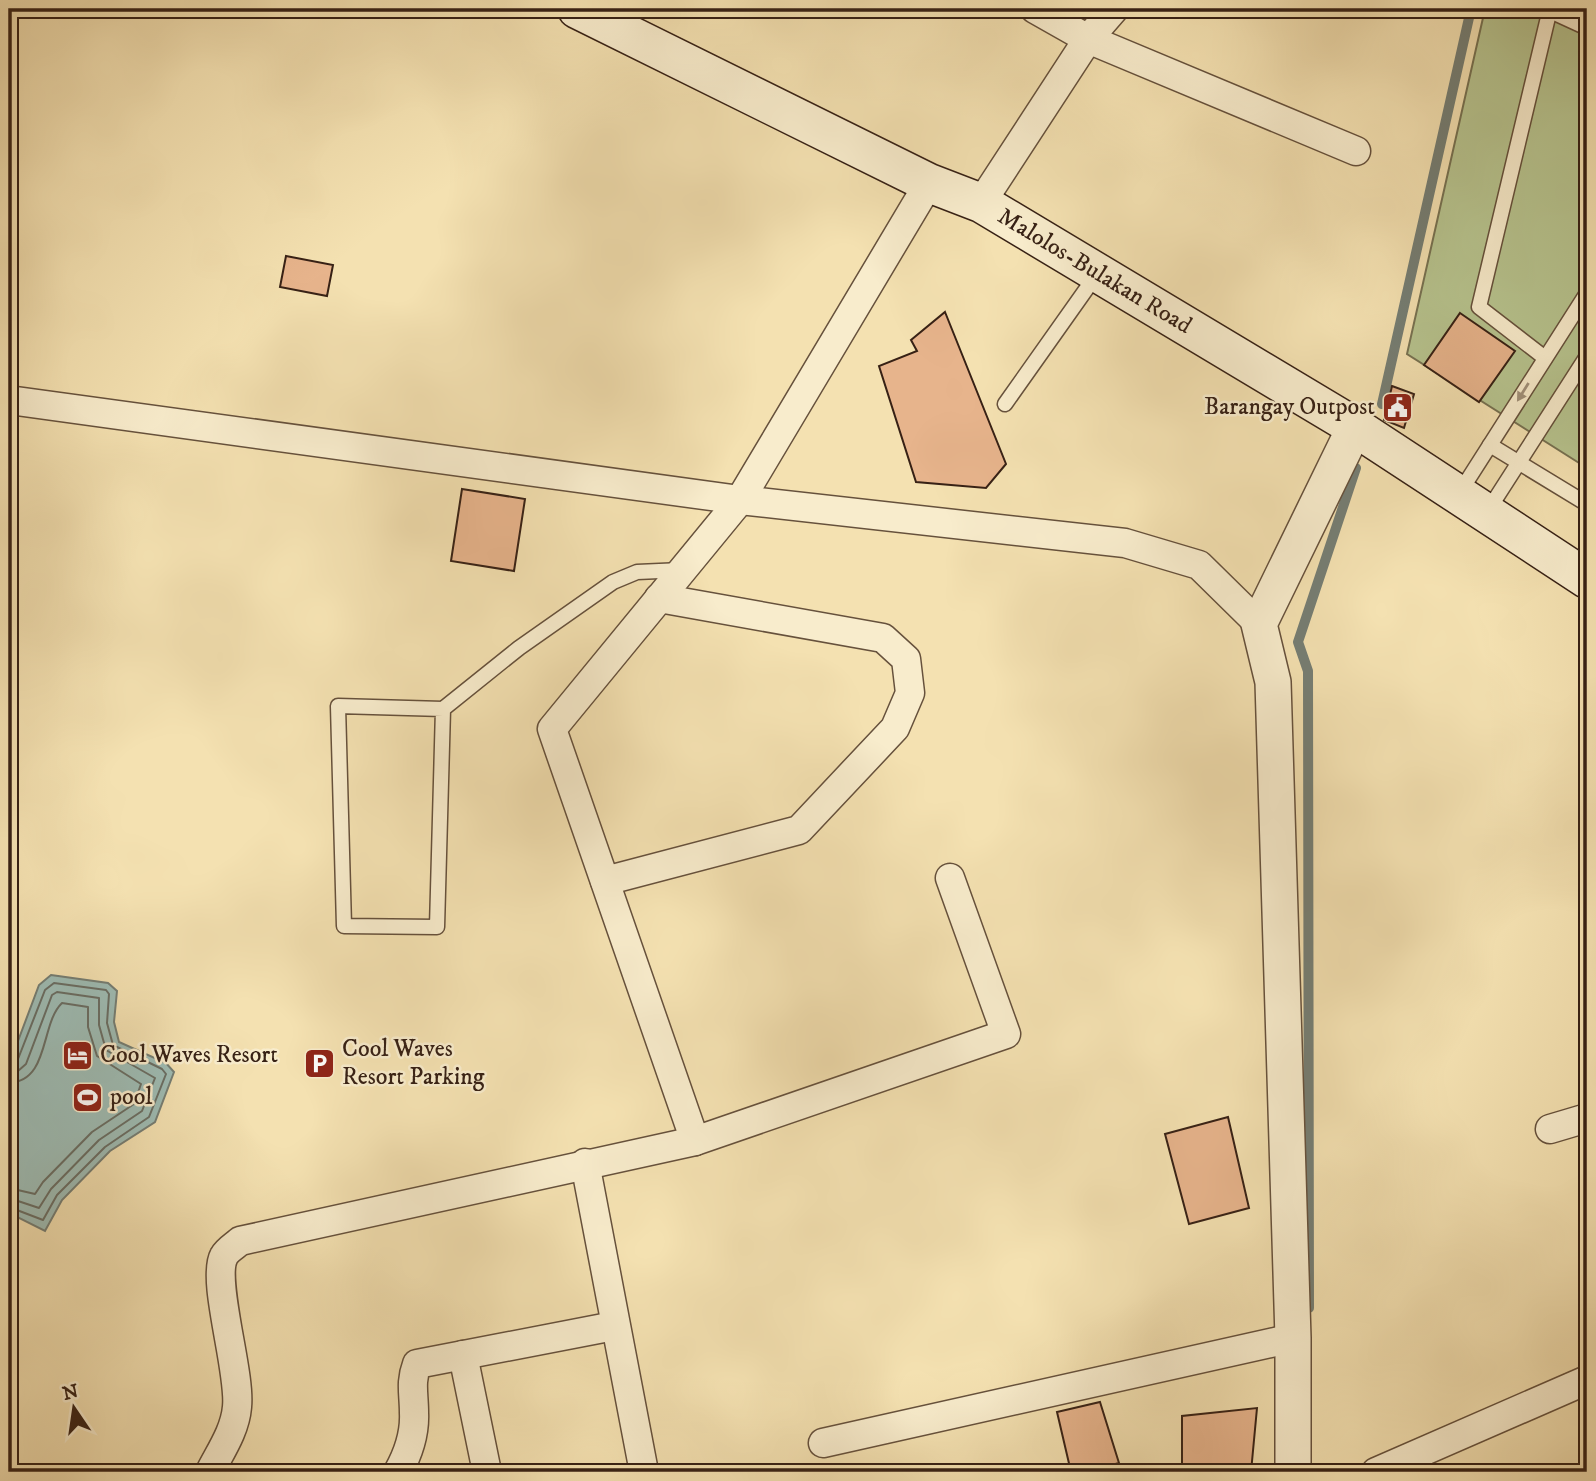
<svg xmlns="http://www.w3.org/2000/svg" width="1596" height="1481" font-family="'IM FELL DW Pica',serif">
	<rect width="100%" height="100%" fill="#f4e1b1"/>
	<filter id="stains"><feTurbulence type="fractalNoise" baseFrequency=".00286" numOctaves="4"/><feColorMatrix values="0 0 0 0 .2 0 0 0 0 .09 0 0 0 0 .02 0 0 0 .5 -.17"/></filter>
	<radialGradient id="worn" r=".72"><stop offset=".6" stop-color="#630" stop-opacity="0"/><stop offset="1" stop-color="#630" stop-opacity=".3"/></radialGradient>
	<polygon fill="#b7c48f" stroke="#777252" stroke-width="2" points="1485,9 1587,9 1587,468 1407,354"/>
	<polygon fill="#9ebcb4" stroke="#757e74" stroke-width="2" points="51,975 108,983 117,991 114,1022 119,1042 166,1063 174,1072 155,1122 110,1151 62,1200 45,1231 9,1213 9,1065 39,985"/>
	<g fill="none" stroke-linecap="round" stroke-linejoin="round">
		<g stroke="#6a6e64" stroke-width="2">
			<polyline points="9,1064 18,1059 45,990 54,983 106,990 109,994 107,1023 113,1045 162,1069 166,1074 149,1117 105,1147 57,1195 43,1220 9,1207"/>
			<polyline points="9,1073 18,1071 26,1064 52,995 57,992 99,998 99,1025 106,1050 155,1078 142,1111 99,1140 51,1189 39,1208 9,1198"/>
			<path d="M9 1083C50 1081 40 1024 62 1003L88 1007V1027L97 1056 141 1084 134 1104 92 1132 43 1182 35 1194 9 1188"/>
		</g>
		<g stroke="#757e74" stroke-width="10">
			<polyline points="1382,404 1471,9"/>
			<polyline points="1309,1308 1308,671 1298,642 1356,468"/>
		</g>
	</g>
	<g fill="#e7b48c" stroke="#372115" stroke-width="2">
		<polygon points="286,256 333,265 327,296 280,287"/>
		<polygon points="945,312 1006,464 986,488 916,482 879,366 917,351 911,340"/>
		<polygon points="1460,313 1515,351 1479,402 1424,365"/>
		<polygon points="1392,386 1414,394 1404,428 1384,420"/>
		<polygon points="462,489 525,499 514,571 451,561"/>
		<polygon points="1228,1117 1249,1208 1189,1224 1165,1134"/>
		<polygon points="1100,1402 1119,1463 1086,1472 1071,1472 1057,1412"/>
		<polygon points="1257,1408 1251,1472 1182,1472 1182,1416"/>
	</g>
	<g fill="none" stroke-linecap="round" stroke-linejoin="round">
		<defs>
			<g id="service">
				<polyline points="1550,11 1587,28"/>
				<polyline points="1545,358 1479,307 1550,9"/>
				<polyline points="1005,404 1097,274"/>
				<polyline points="1490,445 1587,504"/>
				<polyline points="1460,492 1587,293"/>
				<polyline points="1487,512 1587,356"/>
				<polyline points="443,709 338,706 344,926 437,927 443,709 519,648 613,582 637,572 682,570"/>
			</g>
			<g id="minor">
				<polyline points="1035,9 1088,39 1356,151"/>
				<polyline points="981,203 1088,39 1114,9"/>
				<polyline points="9,400 740,500 1125,543 1199,565 1259,624"/>
				<polyline points="605,881 799,830 895,728 910,693 906,659 883,638 659,598"/>
				<polyline points="1550,1129 1587,1118"/>
				<polyline points="695,1141 552,729 740,500 929,183"/>
				<polyline points="585,1163 644,1472"/>
				<polyline points="463,1355 487,1472"/>
				<polyline points="823,1443 1293,1338"/>
				<path d="M210 1472C220 1452 235 1431 237 1407 241 1372 211 1280 224 1256 227 1250 236 1245 240 1241L695 1141 1006 1034 950 878"/>
				<path d="M398 1472C408 1454 415 1434 414 1413 414 1393 410 1383 417 1364L614 1326"/>
				<polyline points="1376,1472 1587,1380"/>
			</g>
			<polyline id="tertiary" points="1293,1472 1293,1338 1273,682 1259,624 1355,427"/>
			<g id="secondary">
				<path id="s1" d="M577 9 929 183 981 203 1355 427 1587 579"/>
			</g>
		</defs>
		<use href="#service" stroke="#66513c" stroke-width="17"/>
		<use href="#minor" stroke="#66513c" stroke-width="31"/>
		<use href="#tertiary" stroke="#66513c" stroke-width="38"/>
		<use href="#secondary" stroke="#372115" stroke-width="41"/>
		<use href="#service" stroke="#f8eccc" stroke-width="14"/>
		<use href="#minor" stroke="#f8eccc" stroke-width="28"/>
		<use href="#tertiary" stroke="#f8eccc" stroke-width="35"/>
		<use href="#secondary" stroke="#f8eccc" stroke-width="38"/>
	</g>
	<defs><path id="oneway-solid" d="M-6-.8H1V-3.2L6.5 0L1 3.2V.8H-6Z" transform="scale(1.75)"/></defs>
	<use fill="#a1917a" href="#oneway-solid" transform="translate(1523 392) rotate(122)"/>
	<defs>
		<symbol id="civic-square" viewBox="-11 -11 22 22"><rect x="-9" y="-9" width="18" height="18" rx="4" fill="#8f2418" stroke="#f8eccc"/><path d="M-.6-6.5H3V-4.5H.6V-3L4-1V1h2V6H-6V1h2V-1L-.6-3ZM-1.2 2.5V6h2.4V2.5Z" fill="#fff"/></symbol>
		<symbol id="hotel-square" viewBox="-11 -11 22 22"><rect x="-9" y="-9" width="18" height="18" rx="4" fill="#8f2418" stroke="#f8eccc"/><path d="M-6-4.5h1.5V1H6V5H4.5V3h-9V5H-6ZM-4 0a1.8 1.8 0 1 1 3.6 0ZM.5 0V-2.5h3Q6-2.5 6 0Z" fill="#fff"/></symbol>
		<symbol id="parking-square" viewBox="-11 -11 22 22"><rect x="-9" y="-9" width="18" height="18" rx="4" fill="#8f2418" stroke="#f8eccc"/><path d="M-3.5-5.5H1a3.5 3.5 0 0 1 0 7H-1V5.5H-3.5ZM-1-3.4V-.6H.8a1.4 1.4 0 0 0 0-2.8Z" fill="#fff"/></symbol>
		<symbol id="stadium-square" viewBox="-11 -11 22 22"><rect x="-9" y="-9" width="18" height="18" rx="4" fill="#8f2418" stroke="#f8eccc"/><path d="M0-5a6.5 5 0 1 0 0 10a6.5 5 0 1 0 0-10ZM-3.5-1.8h7v3.6h-7Z" fill="#fff"/></symbol>
	</defs>
	<g fill-rule="evenodd">
		<use href="#civic-square" x="1380" y="390" width="35" height="35"/>
		<use href="#hotel-square" x="60" y="1038" width="35" height="35"/>
		<use href="#parking-square" x="302" y="1046" width="35" height="35"/>
		<use href="#stadium-square" x="70" y="1080" width="35" height="35"/>
	</g>
	<g text-anchor="middle" dominant-baseline="central" stroke-width="5" stroke-linejoin="round" paint-order="stroke">
		<g font-size="24" fill="#372115" stroke="#f8eccc">
			<text stroke="none"><textPath href="#s1" startOffset="581">Malolos-Bulakan Road</textPath></text>
		</g>
		<g font-size="24" fill="#372115" stroke="#f8eccc" text-anchor="start">
			<text x="1375" y="407" text-anchor="end">Barangay Outpost</text>
			<text x="342" y="1049">Cool Waves<tspan x="342" dy="28">Resort Parking</tspan></text>
			<text x="100" y="1055">Cool Waves Resort</text>
			<text x="110" y="1097">pool</text>
		</g>
	</g>
	<rect width="1596" height="1481" fill="none" stroke="#f4e1b1" stroke-width="35"/>
	<rect x="10" y="10" width="1575" height="1460" fill="none" stroke="#372115" stroke-width="3.5"/>
	<rect x="18" y="18" width="1561" height="1446" fill="none" stroke="#372115" stroke-width="2"/>
	<g transform="translate(74 1408) rotate(347)" stroke="#f8eccc" stroke-width="5" paint-order="stroke">
	<path d="M0-5L12 26L0 18L-12 26Z" fill="#372115"/>
	<text y="-10" font-size="19" font-weight="bold" text-anchor="middle" fill="#372115">N</text>
	</g>
	<rect width="100%" height="100%" filter="url(#stains)"/>
	<rect width="100%" height="100%" fill="url(#worn)"/>
</svg>
